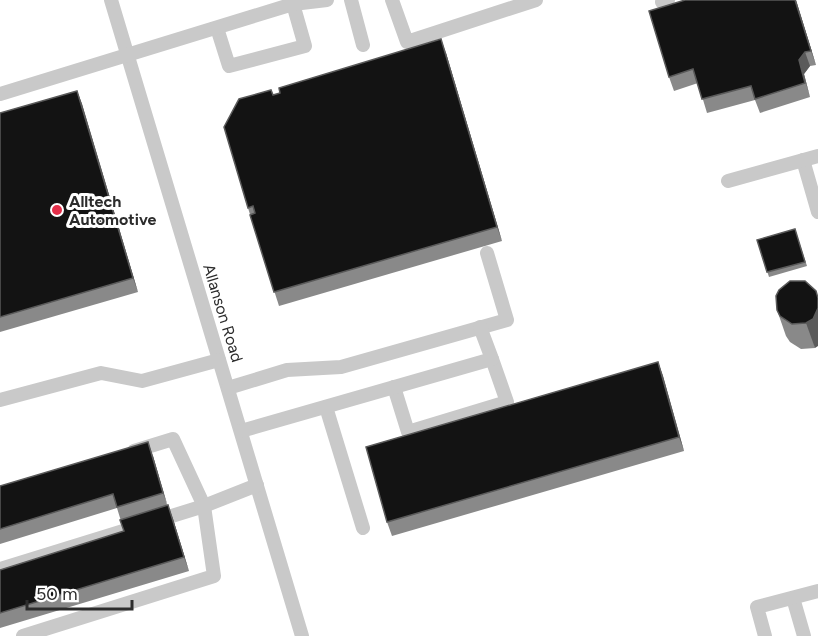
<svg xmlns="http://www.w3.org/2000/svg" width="818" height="636" font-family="Figtree,sans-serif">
	<rect width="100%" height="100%" fill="#fff"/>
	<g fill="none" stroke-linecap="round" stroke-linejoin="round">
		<g stroke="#c9c9c9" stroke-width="14">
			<polyline points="111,0 302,636"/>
			<polyline points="351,0 363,45"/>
			<polyline points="392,0 407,42 536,0"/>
			<polyline points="662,2 668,0"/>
			<polyline points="217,28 229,66 305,46 293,4"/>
			<polyline points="0,94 293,4 327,0"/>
			<polyline points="803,160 818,212"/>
			<polyline points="728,181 818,156"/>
			<polyline points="394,387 408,432 507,402 492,359"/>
			<polyline points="228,388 287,370 341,367 507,320 487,253"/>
			<polyline points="0,400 101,373 142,381 219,360"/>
			<polyline points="326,407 363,528"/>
			<polyline points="241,431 492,359 480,327"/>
			<polyline points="0,569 204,506 173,439 134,451"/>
			<polyline points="793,598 804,636"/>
			<polyline points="23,636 214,576 204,506 257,485"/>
			<polyline points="765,636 757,607 818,591"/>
		</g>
	</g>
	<g fill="#898989">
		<polygon points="796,0 816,65 810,66 804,74 810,97 760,113 755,100 707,113 698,83 674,91 669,77"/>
		<polygon points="446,53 502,241 279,306 248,208 273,95"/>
		<polygon points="77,91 82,104 138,292 0,332 0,113"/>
		<polygon points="795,229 807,266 769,277 757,240"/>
		<polygon points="805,281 815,348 801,349 790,342 786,336 777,310"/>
		<polygon points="658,362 663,376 684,451 392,536 387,522"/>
		<polygon points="153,456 167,505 168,505 173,519 189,571 0,628 0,570 124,531 117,508 0,544 0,486"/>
	</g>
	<g fill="#5a5a5a">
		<polygon points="795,0 796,0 816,65 811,51"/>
		<polygon points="441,39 446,53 502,241 497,227"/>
		<polygon points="805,52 810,66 804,74 810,97 799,60"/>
		<polygon points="77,91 82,104 138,292 133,278"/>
		<polygon points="818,308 818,346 815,348 806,323"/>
		<polygon points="658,362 663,376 684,451 679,437"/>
		<polygon points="148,442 153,456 168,507 163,493"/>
		<polygon points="168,505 173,519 189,571 184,557"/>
	</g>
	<g fill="#131313" stroke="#5a5a5a" stroke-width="1.5">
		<polygon points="685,0 795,0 811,51 805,52 799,60 805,83 755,99 751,86 702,99 693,69 669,77 649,11"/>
		<polygon points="441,39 497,227 274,292 250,215 255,213 253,206 248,208 224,127 239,99 271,90 273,95 280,93 279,88"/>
		<polygon points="77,91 133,278 0,317 0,113"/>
		<polygon points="795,229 805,262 767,272 757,240"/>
		<polygon points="790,281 805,281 816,291 818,298 818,308 813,319 806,323 792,324 780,316 777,310 776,296 779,290"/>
		<polygon points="658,362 679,437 387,522 366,447"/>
		<polygon points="148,442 163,493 117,507 113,494 0,529 0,486"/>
		<polygon points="168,505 184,557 0,613 0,570 124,531 120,520"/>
	</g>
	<circle fill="#e32e49" stroke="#fff" stroke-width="2" cx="57" cy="210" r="6"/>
	<g text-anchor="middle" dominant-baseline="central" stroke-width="6" stroke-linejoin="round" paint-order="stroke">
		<g font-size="16" font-weight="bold" fill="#2c2c2c" stroke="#fff" text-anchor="start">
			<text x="69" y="201">Alltech<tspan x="69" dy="18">Automotive</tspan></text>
		</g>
		<g font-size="16" fill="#2c2c2c" stroke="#fff">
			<text transform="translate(223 313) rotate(73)">Allanson Road</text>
		</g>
	</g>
	<path d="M27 600v9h105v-9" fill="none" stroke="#2c2c2c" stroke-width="3"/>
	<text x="36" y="600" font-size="18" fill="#2c2c2c" stroke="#ffffff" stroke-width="4.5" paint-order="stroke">50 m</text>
</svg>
